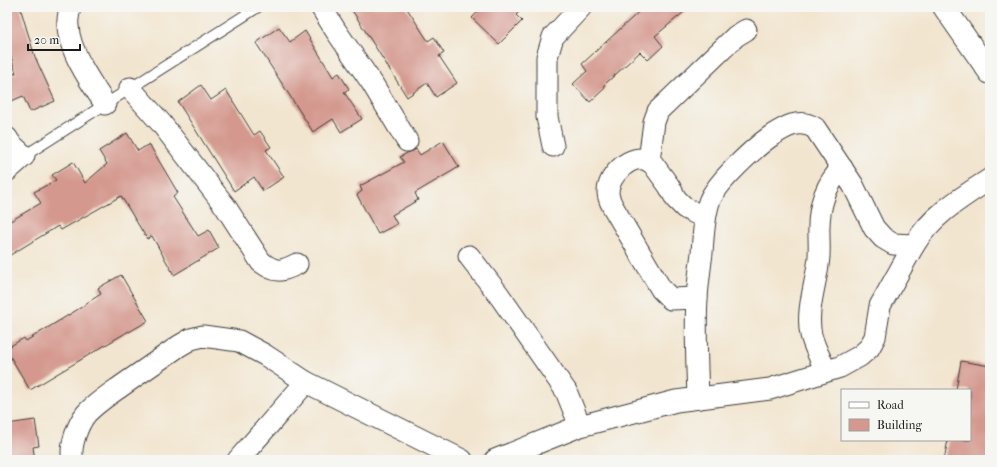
<svg xmlns="http://www.w3.org/2000/svg" width="997" height="467" font-family="'IM FELL French Canon',serif">
	<rect width="100%" height="100%" fill="#f6f6f2"/>
	<filter id="ink" filterUnits="userSpaceOnUse"><feTurbulence type="fractalNoise" baseFrequency=".025" numOctaves="2"/><feDisplacementMap in="SourceGraphic" scale="8" xChannelSelector="R" yChannelSelector="G"/><feConvolveMatrix kernelMatrix="1 2 1 2 8 2 1 2 1" color-interpolation-filters="sRGB"/></filter>
	<filter id="wash" filterUnits="userSpaceOnUse"><feTurbulence type="fractalNoise" baseFrequency=".012" numOctaves="4" result="noise"/><feDisplacementMap in="SourceGraphic" scale="16" xChannelSelector="R" yChannelSelector="G"/><feGaussianBlur stdDeviation="0.9" result="paint"/><feColorMatrix in="noise" values="0 0 0 0 0 0 0 0 0 0 0 0 0 0 0 0 0 1.4 0 .05"/><feComposite in="paint" operator="in"/></filter>
	<g filter="url(#wash)">
		<rect width="100%" height="100%" fill="#f2e5cf"/>
		<g id="blocks">
			<g fill="#d4988e">
				<polygon points="7,7 20,7 35,57 55,101 30,112 23,96 7,103 7,77 16,73 7,44"/>
				<polygon points="350,7 406,7 428,41 434,37 444,53 439,56 457,83 436,97 427,83 407,97"/>
				<polygon points="482,7 524,7 516,15 522,21 499,44 472,18"/>
				<polygon points="644,7 690,7 655,36 663,46 648,60 640,52 604,85 605,88 590,102 573,84 587,71 582,64"/>
				<polygon points="279,27 290,42 305,31 333,77 339,73 349,89 344,92 362,119 341,132 333,119 313,132 256,43"/>
				<polygon points="201,85 211,100 226,90 254,135 260,131 271,147 266,150 284,177 263,191 254,177 234,191 178,102"/>
				<polygon points="127,133 138,151 149,144 178,193 173,197 198,236 209,230 219,248 174,275 152,236 147,239 121,196 61,230 58,226 7,257 7,223 41,203 34,192 56,180 52,175 73,162 85,183 107,164 99,151"/>
				<polygon points="443,141 459,167 415,193 418,200 392,215 397,224 378,234 357,195 362,191 360,186 404,162 400,157 407,153 413,151 416,149 420,155"/>
				<polygon points="121,275 148,321 129,332 129,331 30,390 7,351 7,348 24,338 26,341 85,305 85,304 101,294 98,288"/>
				<polygon points="961,361 990,366 990,460 944,460 948,440 970,440 970,390 956,390"/>
				<polygon points="35,420 39,446 33,447 35,460 7,460 7,424"/>
			</g>
		</g>
	</g>
	<g filter="url(#ink)">
		<use href="#blocks" fill-opacity="0" stroke="#3c3a37" stroke-width="1"/>
		<g fill="none" stroke-linecap="round" stroke-linejoin="round">
			<defs>
				<polyline id="service" points="24,156 258,7"/>
				<g id="minor">
					<path d="M70 7C69 13 67 20 68 26 69 51 91 83 105 104"/>
					<polyline points="321,7 336,31 372,83 407,141"/>
					<path d="M130 88 161 123 225 206 261 262C276 273 281 272 297 264"/>
					<polyline points="7,138 10,143 24,156 7,171"/>
					<polyline points="553,146 547,117 547,57 553,37 581,7"/>
					<path d="M649 161C632 152 608 175 608 192 608 198 611 203 613 207L661 289 671 299 697 298"/>
					<polyline points="705,218 685,208 676,199 669,186 653,164 649,161 654,122 658,111 736,36 746,30"/>
					<polyline points="469,256 499,295 566,391 580,426"/>
					<path d="M826 371C821 360 814 347 811 335 806 312 815 287 818 265 820 255 819 245 819 235 818 211 824 186 842 168"/>
					<path d="M698 398C697 365 695 332 697 298 698 283 700 268 702 253 703 236 704 218 709 202 716 183 754 148 771 136 785 127 799 118 815 128L853 185 874 228 883 238 893 244 914 245C932 215 961 198 990 179"/>
					<path d="M73 460C69 447 78 424 86 414 95 404 110 394 120 387 140 373 160 359 179 346L191 339 203 336 239 341 265 355 306 382 462 460"/>
					<polyline points="238,460 306,382"/>
					<polyline points="495,460 580,426 676,401 770,389 840,367 860,356 869,348 875,337 880,306 914,245"/>
				</g>
				<polyline id="primary" points="944,7 990,73"/>
			</defs>
			<use href="#service" stroke="#3c3a37" stroke-width="12"/>
			<use href="#minor" stroke="#3c3a37" stroke-width="23"/>
			<use href="#primary" stroke="#3c3a37" stroke-width="24"/>
			<use href="#service" stroke="#fff" stroke-width="10"/>
			<use href="#minor" stroke="#fff" stroke-width="21"/>
			<use href="#primary" stroke="#fff" stroke-width="22"/>
		</g>
	</g>
	<rect width="997" height="467" fill="none" stroke="#f6f6f2" stroke-width="24"/>
	<rect x="841" y="389" width="130" height="52" fill="#f6f6f2" stroke="#9f9f9c"/>
	<rect x="849" y="402" width="20" height="6" fill="#ffffff" stroke="#9f9f9c"/>
	<text x="877" y="409" font-size="12" fill="#1c1c1c">Road</text>
	<rect x="849" y="419" width="20" height="12" fill="#d4988e" stroke="#9f9f9c"/>
	<text x="877" y="429" font-size="12" fill="#1c1c1c">Building</text>
	<path d="M28 44v6h52v-6" fill="none" stroke="#1c1c1c" stroke-width="2"/>
	<text x="34" y="44" font-size="12" fill="#1c1c1c" stroke="#f6f6f2" stroke-width="3" paint-order="stroke">20 m</text>
</svg>
